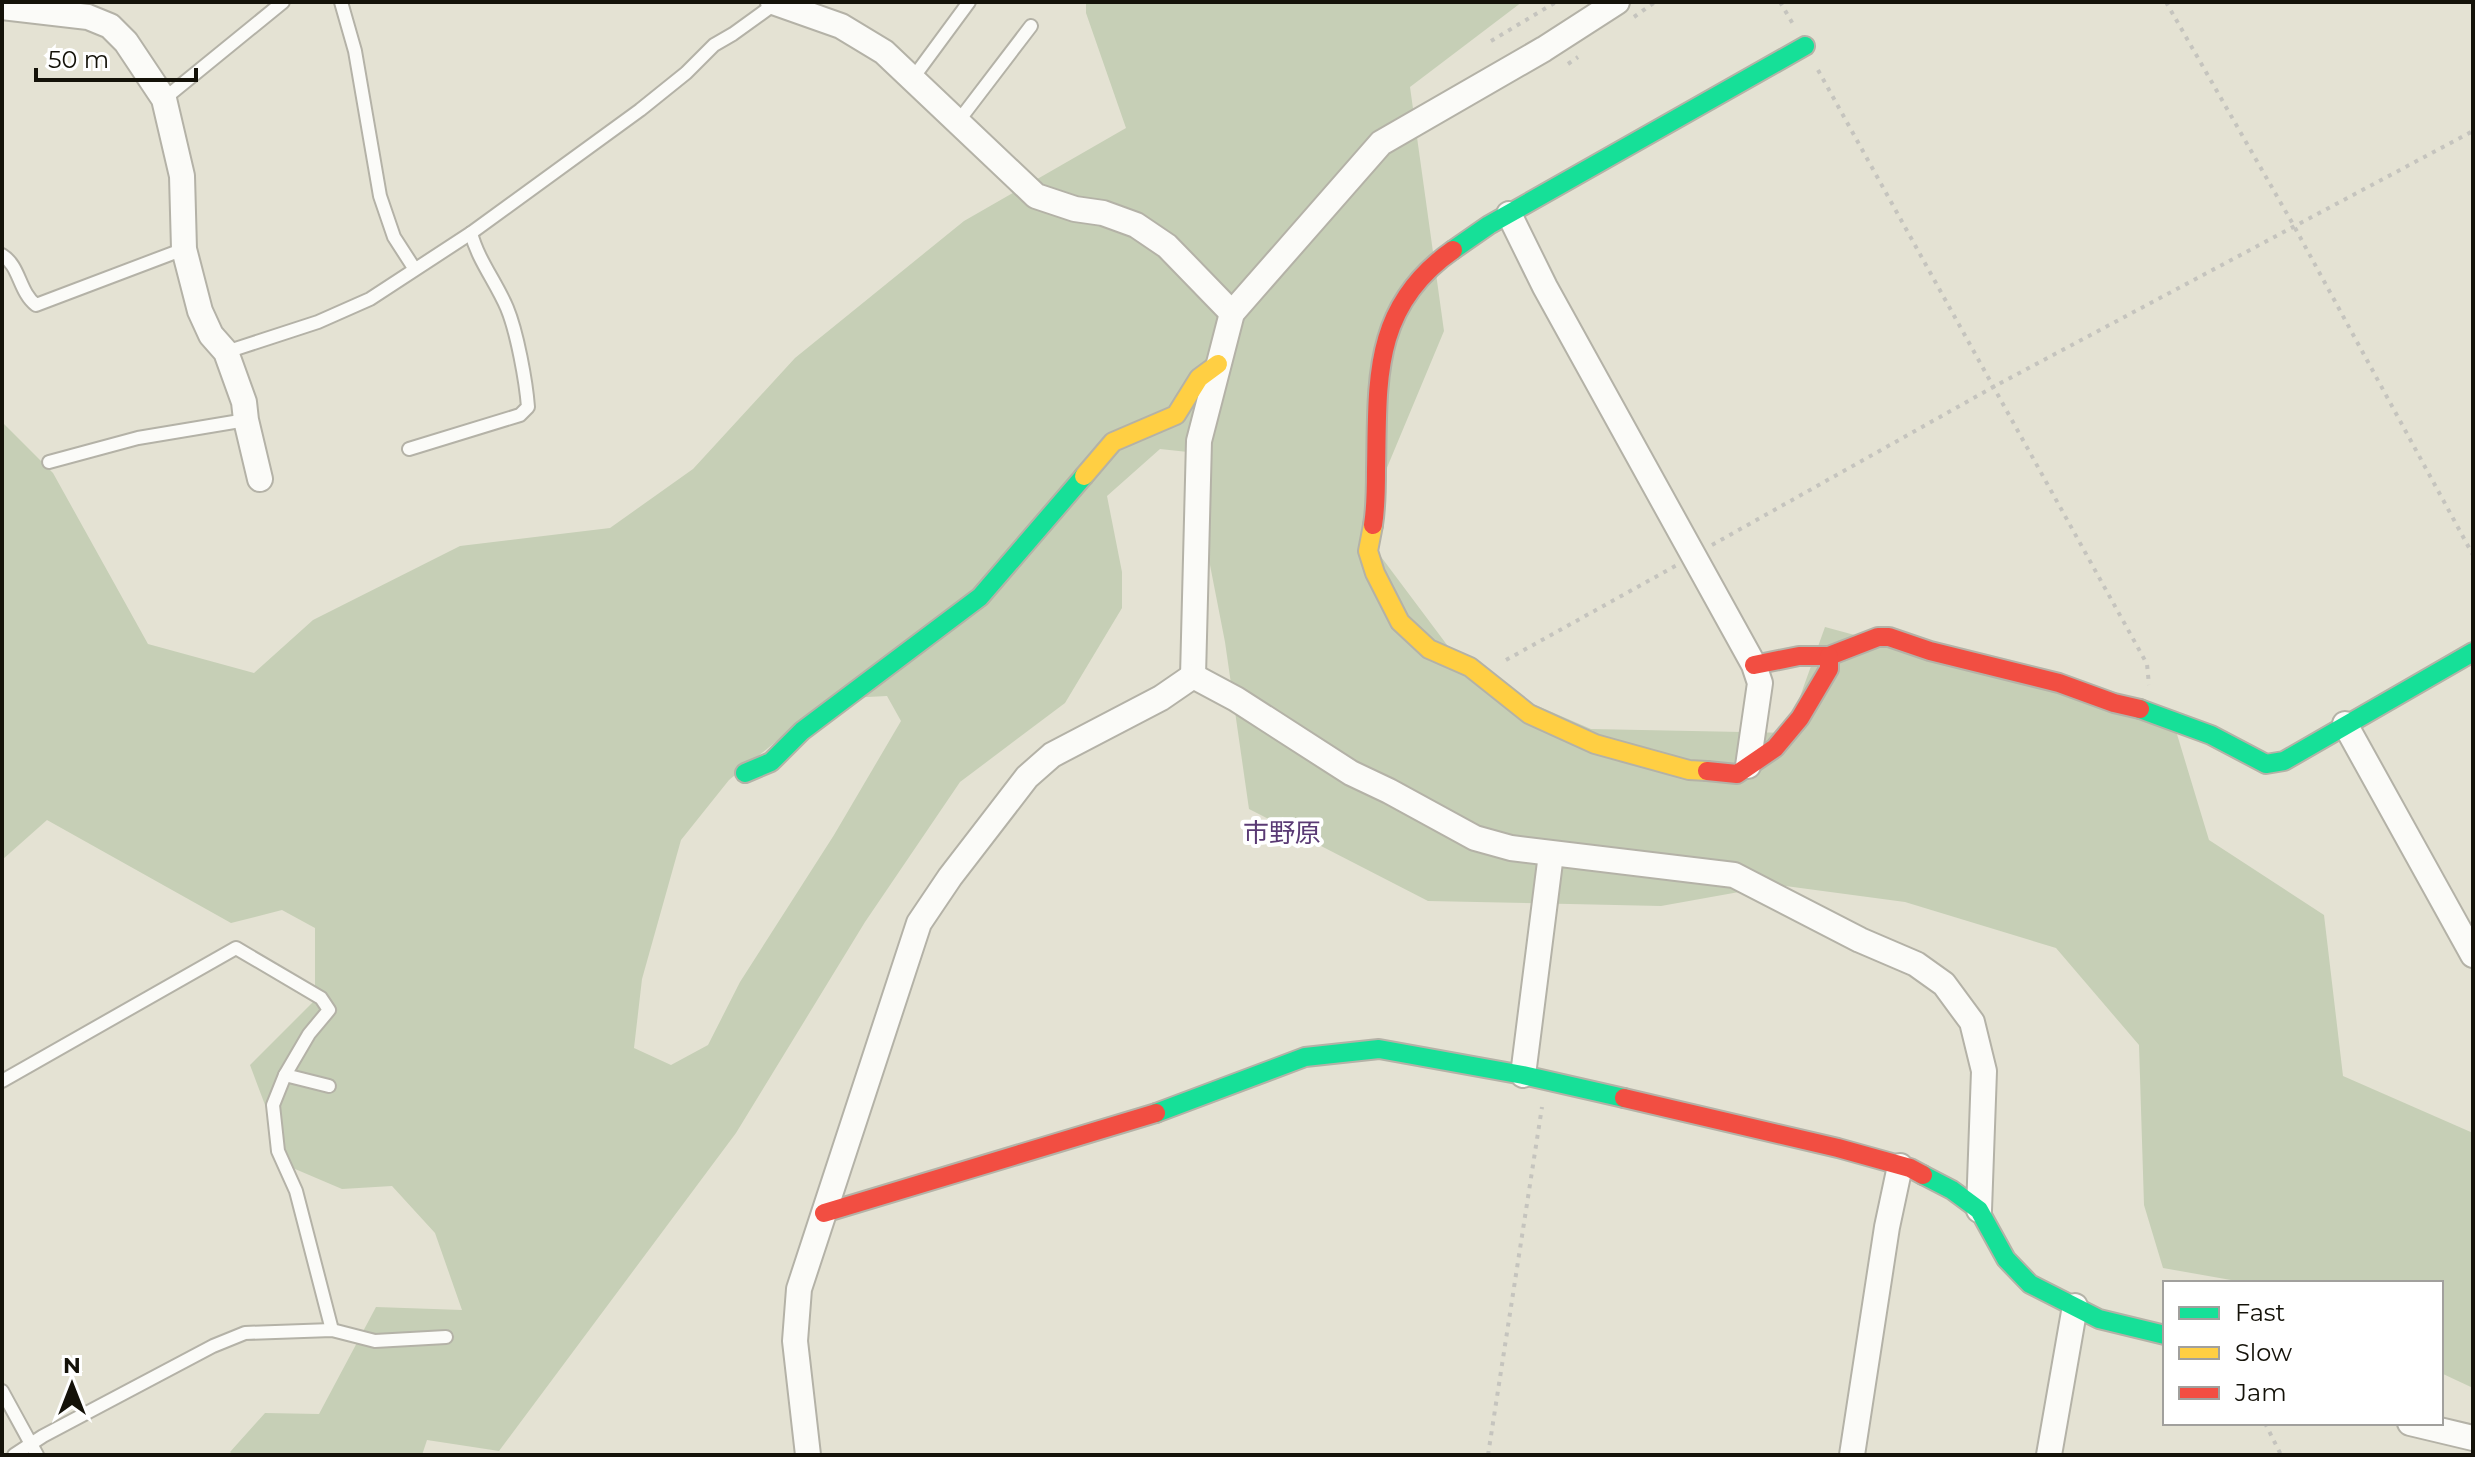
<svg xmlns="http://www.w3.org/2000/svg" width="2475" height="1457" font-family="Montserrat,'Noto Sans JP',sans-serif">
	<rect width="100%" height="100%" fill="#e4e2d3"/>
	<path fill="#c6cfb6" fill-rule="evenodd" d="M1086 2H1522L1410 87 1444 331 1361 530 1471 677 1591 729 1787 733 1825 627 2173 721 2209 840 2324 915 2343 1076 2473 1133V1388L2441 1373V1283H2248L2163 1268 2144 1205 2139 1045 2056 948 1905 902 1778 885 1661 906 1428 901 1249 809 1225 642 1188 452 1160 449 1107 496 1122 572V608L1065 703 960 782 865 922 736 1133 499 1451 427 1440 422 1455H233L230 1452 265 1413 319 1414 376 1307 462 1310 435 1233 392 1186 342 1189 288 1166 250 1065 315 1000V928L282 910 231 923 47 820 2 860V422L53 473 148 644 254 673 313 620 460 546 610 528 693 469 795 358 964 221 1126 128 1086 13ZM887 696 901 721 834 835 740 982 708 1045 671 1065 634 1048 642 979 681 840 729 780 828 699Z"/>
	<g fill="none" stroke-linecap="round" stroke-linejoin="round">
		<defs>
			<g id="lane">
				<polyline points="341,2 355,51 380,196 394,237 414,268"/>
				<polyline points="913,78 969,2"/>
				<polyline points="164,99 283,2"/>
				<polyline points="957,123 1031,26"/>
				<path d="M2 255C20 266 19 292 36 305L184 249"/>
				<polyline points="226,352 318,322 370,299 471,233 640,110 686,73 714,45 733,34 776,3"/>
				<path d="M409 449 520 415 528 407C526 381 517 332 507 308 496 282 478 260 471 233"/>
				<polyline points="49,462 138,438 246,420"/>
				<polyline points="285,1075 329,1086"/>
				<polyline points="2,1081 236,948 321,998 329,1010 309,1034 285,1075 273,1105 278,1151 296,1191 332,1330"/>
				<polyline points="2,1391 37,1455"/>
				<polyline points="14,1455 43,1436 213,1346 245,1333 332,1330 375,1341 446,1337"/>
			</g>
			<g id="street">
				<polyline points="773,2 841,26 884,52 1036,196 1075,209 1103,213 1136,225 1167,246 1232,313"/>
				<polyline points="2,7 88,17 110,26 126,42 164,99 182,176 184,249 200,311 211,335 226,352 244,402 246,420 260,479"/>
				<polyline points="1509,214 1545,287 1754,665 1760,683 1748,766"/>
				<polyline points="1193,676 1236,699 1351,773 1389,791 1475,838 1511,848 1734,875 1860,940 1916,964 1944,984 1972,1022 1984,1071 1979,1210"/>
				<polyline points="1193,676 1199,441 1232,313 1381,143 1544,49 1617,2"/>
				<polyline points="2345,724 2473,955"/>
				<polyline points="1523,1075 1551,854"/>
				<polyline points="2410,1423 2473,1438"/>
				<polyline points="808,1455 795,1341 799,1289 919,923 950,877 1027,777 1052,755 1161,698 1193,676"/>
				<polyline points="1852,1455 1887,1227 1900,1166"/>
				<polyline points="2049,1455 2075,1306"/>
			</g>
			<g id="fast">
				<polyline points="1453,250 1489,225 1805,46"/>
				<polyline points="2140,709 2211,735 2266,764 2284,761 2473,652"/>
				<polyline points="745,773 771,762 802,731 980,597 1084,476"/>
				<polyline points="1156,1113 1305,1057 1379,1049 1523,1075 1624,1098"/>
				<polyline points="1923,1175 1952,1190 1979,1210 2006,1259 2030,1284 2099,1319 2165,1335"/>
			</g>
			<g id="slow">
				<polyline points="1084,476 1113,442 1176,415 1199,378 1218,364"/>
				<polyline points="1373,525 1368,551 1375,573 1400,622 1429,649 1470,667 1529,714 1595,744 1689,770 1707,771"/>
			</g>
			<g id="jam">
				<path d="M1373 525C1376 507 1376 489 1376 470 1378 382 1371 307 1453 250"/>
				<polyline points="1754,665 1799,656 1829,656 1878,637 1889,637 1930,651 2059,683 2114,703 2140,709"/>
				<polyline points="1707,771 1737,774 1775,748 1800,718 1829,669 1829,656"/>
				<polyline points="1624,1098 1838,1148 1910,1168 1923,1175"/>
				<polyline points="824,1213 1156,1113"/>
			</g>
		</defs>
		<use href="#lane" stroke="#b4b2a7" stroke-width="16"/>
		<use href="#street" stroke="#b4b2a7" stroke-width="28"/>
		<use href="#fast" stroke="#b4b2a7" stroke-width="22"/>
		<use href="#slow" stroke="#b4b2a7" stroke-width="22"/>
		<use href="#jam" stroke="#b4b2a7" stroke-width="22"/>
		<g stroke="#c5c4be" stroke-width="4" stroke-dasharray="4 6" stroke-linecap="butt">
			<polyline points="1780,2 1793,24"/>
			<polyline points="2166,2 2294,226 2473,555"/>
			<polyline points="1634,17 1655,2"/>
			<polyline points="1491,41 1556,2"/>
			<polyline points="1568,64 1578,57"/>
			<polyline points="1818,70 2147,664 2149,685"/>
			<polyline points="1712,545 1995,386 2473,131"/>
			<polyline points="1506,660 1677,565"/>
			<polyline points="2265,1423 2281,1455"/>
			<polyline points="1488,1455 1542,1107"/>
		</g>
		<use href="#lane" stroke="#fbfbf8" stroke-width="12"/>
		<use href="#street" stroke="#fbfbf8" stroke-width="24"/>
		<use href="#fast" stroke="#16e098" stroke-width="18"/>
		<use href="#slow" stroke="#ffcf43" stroke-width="18"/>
		<use href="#jam" stroke="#f24e42" stroke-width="18"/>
	</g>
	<g text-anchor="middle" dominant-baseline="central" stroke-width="8" stroke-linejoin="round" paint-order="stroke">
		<g font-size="26" fill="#5a3a74" stroke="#fff">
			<text x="1282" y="833">市野原</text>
		</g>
	</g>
	<rect width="2475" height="1457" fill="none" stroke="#141209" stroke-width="8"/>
	<rect x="2163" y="1281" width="280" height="144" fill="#ffffff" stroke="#a1a09d" stroke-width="2"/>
	<rect x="2179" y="1307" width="40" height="12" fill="#16e098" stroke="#a1a09d" stroke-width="2"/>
	<text x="2235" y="1321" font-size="24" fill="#141209">Fast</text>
	<rect x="2179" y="1347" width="40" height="12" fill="#ffcf43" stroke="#a1a09d" stroke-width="2"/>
	<text x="2235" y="1361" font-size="24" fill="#141209">Slow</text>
	<rect x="2179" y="1387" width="40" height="12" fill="#f24e42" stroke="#a1a09d" stroke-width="2"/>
	<text x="2235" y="1401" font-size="24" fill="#141209">Jam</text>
	<g transform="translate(72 1385)" stroke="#ffffff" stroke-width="6" paint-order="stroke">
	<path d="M0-6L14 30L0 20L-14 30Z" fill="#141209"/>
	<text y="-12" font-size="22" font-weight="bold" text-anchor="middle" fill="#141209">N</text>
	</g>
	<path d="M36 68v12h160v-12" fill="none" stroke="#141209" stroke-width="4"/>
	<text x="48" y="68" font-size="24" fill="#141209" stroke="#ffffff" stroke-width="6" paint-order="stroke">50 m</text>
</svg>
